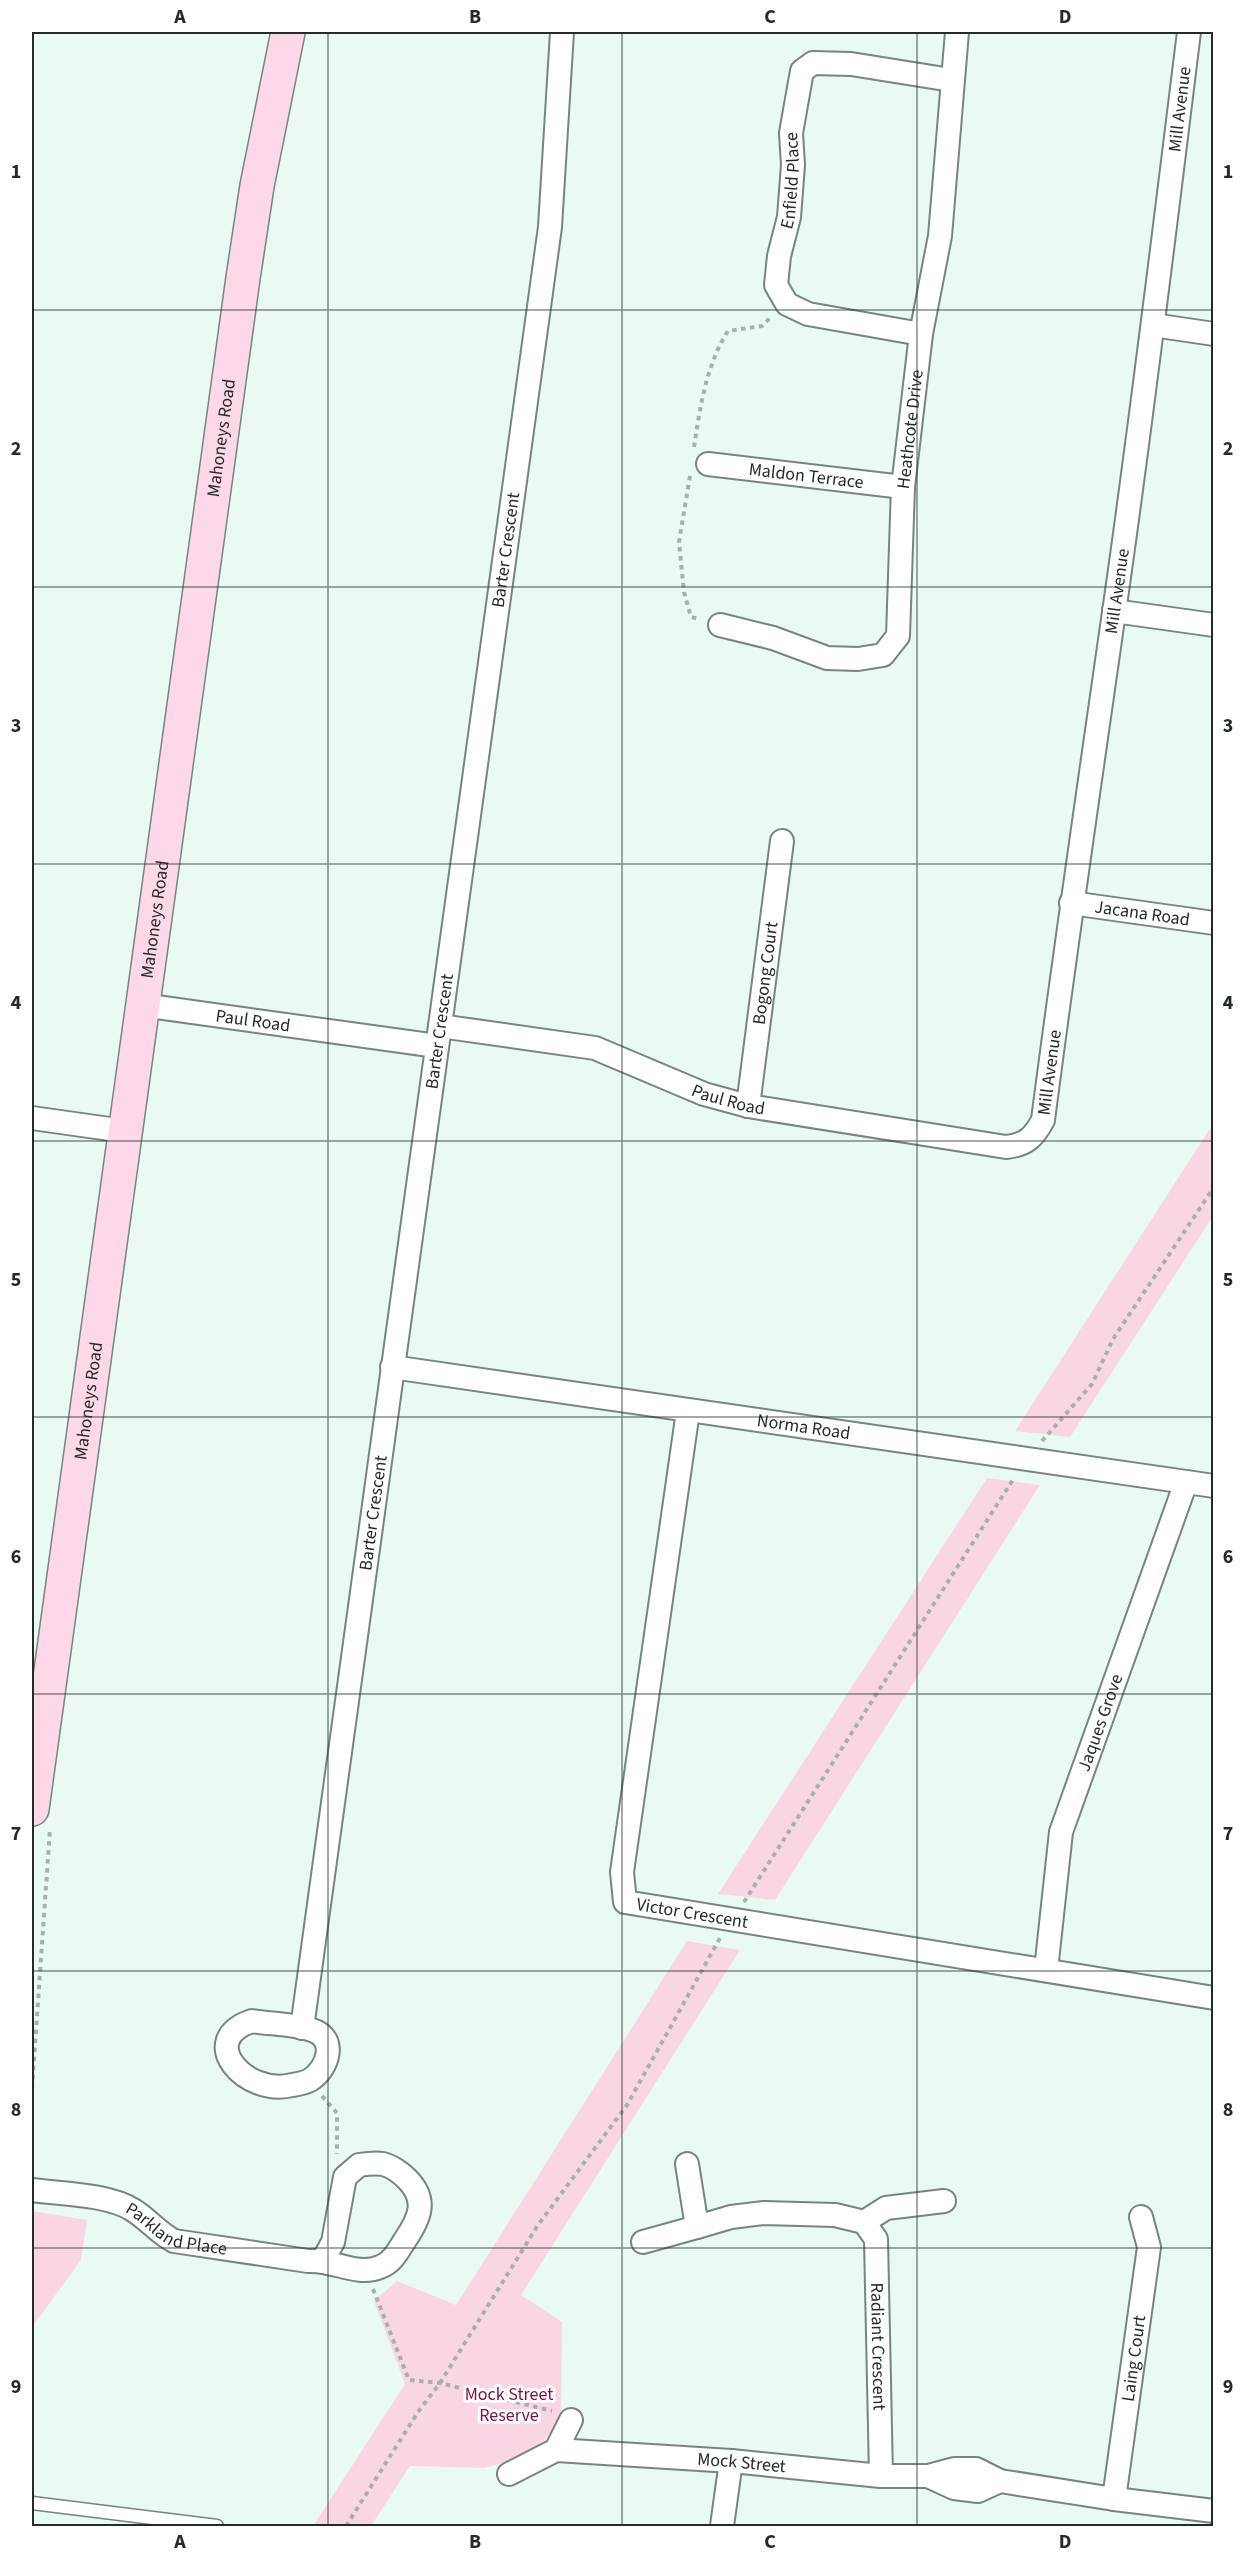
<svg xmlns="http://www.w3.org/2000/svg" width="1245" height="2558" font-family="'Source Sans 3',sans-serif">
	<rect width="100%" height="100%" fill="#e9faf2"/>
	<g fill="#fad6e4">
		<polygon points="1213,1124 1213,1216 1070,1437 1015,1431"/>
		<polygon points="987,1478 1040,1485 775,1900 718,1894"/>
		<polygon points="687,1941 740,1950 521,2295 562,2322 561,2419 544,2441 519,2458 484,2468 410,2466 371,2526 313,2526 405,2384 374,2301 397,2281 456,2305"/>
		<polygon points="32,2211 87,2220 81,2260 32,2327"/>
	</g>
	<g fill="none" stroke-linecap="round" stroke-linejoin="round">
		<defs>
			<polyline id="service" points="32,2503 217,2526"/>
			<g id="minor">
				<polyline points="1153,325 1214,334"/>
				<path id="s1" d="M921 334 808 314 787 304 776 285 779 256 789 217 793 165 791 133 802 71 813 63 851 64 951 80"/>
				<path id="s2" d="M708 464 903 487"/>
				<polyline points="1114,611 1214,625"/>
				<path id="s3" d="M720 625 773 638 827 658 858 659 883 655 898 636 903 487 921 334 940 236 957 32"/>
				<path id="s4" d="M1071 903 1214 923"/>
				<path id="s5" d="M142 1005 437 1046"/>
				<path id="s6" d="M440 1026 595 1048 704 1094 748 1106 1006 1147C1026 1145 1034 1137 1043 1120 1065 950 1090 781 1114 612 1142 419 1165 225 1189 32"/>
				<path id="s7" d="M748 1106 782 841"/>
				<polyline points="32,1118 124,1131"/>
				<path id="s8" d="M392 1367 1214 1486"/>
				<path id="s9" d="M688 1411 622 1872 625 1902 1214 1998"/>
				<path id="s10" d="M1046 1970 1061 1832 1186 1482"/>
				<path d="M252 2021C271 2024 294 2024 312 2030 338 2038 328 2069 310 2080 305 2083 298 2084 292 2085 246 2097 195 2040 252 2021Z"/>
				<path id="s11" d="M302 2028 550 227 562 32"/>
				<path id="s12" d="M32 2190C61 2194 108 2194 133 2210 148 2219 158 2233 174 2241L308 2261C333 2259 357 2277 380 2267 392 2263 398 2251 405 2240 420 2218 428 2200 407 2179 401 2173 391 2166 383 2164 376 2163 366 2164 359 2165L345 2177 333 2242 323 2260"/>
				<polyline points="864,2222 886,2208 944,2201"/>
				<path id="s13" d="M697 2227 731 2217 764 2213 835 2215 864 2222 876 2239 881 2476"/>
				<polyline points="643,2242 697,2227 687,2164"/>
				<path id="s14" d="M556 2450 731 2461 881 2476H928L954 2469H976L1000 2481 1114 2499 1214 2511"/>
				<polyline points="509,2474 556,2450 571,2420"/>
				<polyline points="928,2476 954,2488 978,2491 1000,2481"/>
				<path id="s15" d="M1114 2499 1149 2247 1141 2217"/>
				<polyline points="722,2526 731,2461"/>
			</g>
			<g id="secondary">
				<path id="s16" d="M32 1809 243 278 257 186 288 32"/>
			</g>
		</defs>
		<use href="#service" stroke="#76857e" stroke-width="15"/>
		<use href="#minor" stroke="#76857e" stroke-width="26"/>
		<use href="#secondary" stroke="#76857e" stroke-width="36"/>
		<g stroke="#a5b2ac" stroke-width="4" stroke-dasharray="4.5 4.5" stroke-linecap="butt">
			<path d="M694 447C700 408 706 365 728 331L762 326 771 317"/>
			<polyline points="690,476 679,542 684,592 691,617 699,619"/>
			<polyline points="1042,1441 1092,1384 1113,1339 1214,1187"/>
			<polyline points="744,1902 1014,1478"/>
			<polyline points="32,2088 50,1829"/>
			<polyline points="322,2096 337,2113 337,2154"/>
			<polyline points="373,2289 409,2380 440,2383 552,2411"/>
			<polyline points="346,2526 418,2412 440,2383 538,2225 627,2105 720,1938"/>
		</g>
		<use href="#service" stroke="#fff" stroke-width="12"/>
		<use href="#minor" stroke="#fff" stroke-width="22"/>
		<use href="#secondary" stroke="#fdd8e9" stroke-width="33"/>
	</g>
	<path fill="none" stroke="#252b28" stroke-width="1.5" stroke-opacity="0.55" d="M328 32V2526M622 32V2526M917 32V2526M32 310H1214M32 587H1214M32 864H1214M32 1141H1214M32 1417H1214M32 1694H1214M32 1971H1214M32 2248H1214"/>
	<g text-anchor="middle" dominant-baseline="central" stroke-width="6" stroke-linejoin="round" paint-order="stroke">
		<g font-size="18" fill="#252b28" stroke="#fff">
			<text stroke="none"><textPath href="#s6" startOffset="1650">Mill Avenue</textPath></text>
			<text stroke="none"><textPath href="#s1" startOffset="266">Enfield Place</textPath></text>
			<text stroke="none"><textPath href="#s3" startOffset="400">Heathcote Drive</textPath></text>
			<text stroke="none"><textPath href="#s16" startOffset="1384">Mahoneys Road</textPath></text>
			<text stroke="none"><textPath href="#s2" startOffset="99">Maldon Terrace</textPath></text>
			<text stroke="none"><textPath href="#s11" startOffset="1492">Barter Crescent</textPath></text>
			<text stroke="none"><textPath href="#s6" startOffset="1164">Mill Avenue</textPath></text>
			<text stroke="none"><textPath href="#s4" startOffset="72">Jacana Road</textPath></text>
			<text stroke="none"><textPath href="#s16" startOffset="898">Mahoneys Road</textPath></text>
			<text stroke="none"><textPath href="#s7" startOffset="134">Bogong Court</textPath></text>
			<text stroke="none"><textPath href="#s5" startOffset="112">Paul Road</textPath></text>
			<text stroke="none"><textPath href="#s11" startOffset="1006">Barter Crescent</textPath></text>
			<text stroke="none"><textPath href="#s6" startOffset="678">Mill Avenue</textPath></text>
			<text stroke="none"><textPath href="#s6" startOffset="300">Paul Road</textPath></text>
			<text stroke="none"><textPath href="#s16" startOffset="412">Mahoneys Road</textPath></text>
			<text stroke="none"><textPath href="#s8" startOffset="416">Norma Road</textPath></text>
			<text stroke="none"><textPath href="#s11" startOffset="520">Barter Crescent</textPath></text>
			<text stroke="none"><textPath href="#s10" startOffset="255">Jaques Grove</textPath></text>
			<text stroke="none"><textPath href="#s9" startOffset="564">Victor Crescent</textPath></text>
			<text stroke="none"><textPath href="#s12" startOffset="153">Parkland Place</textPath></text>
			<text stroke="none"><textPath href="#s13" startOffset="298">Radiant Crescent</textPath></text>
			<text stroke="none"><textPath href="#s15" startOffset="142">Laing Court</textPath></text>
			<text stroke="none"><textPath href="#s14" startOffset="186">Mock Street</textPath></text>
		</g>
		<g font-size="18" fill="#79104c" stroke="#fff">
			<text x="509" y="2394">Mock Street<tspan x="509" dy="21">Reserve</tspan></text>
		</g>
	</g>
	<rect width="1245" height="2558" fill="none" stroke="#ffffff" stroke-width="66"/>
	<rect x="33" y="33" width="1179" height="2492" fill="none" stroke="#252b28" stroke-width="2"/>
	<g font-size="20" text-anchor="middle" font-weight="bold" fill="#252b28">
		<text x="180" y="23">A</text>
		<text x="475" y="23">B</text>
		<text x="770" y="23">C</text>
		<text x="1065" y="23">D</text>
		<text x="16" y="178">1</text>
		<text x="1228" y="178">1</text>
		<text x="16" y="455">2</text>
		<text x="1228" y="455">2</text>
		<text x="16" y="732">3</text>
		<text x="1228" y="732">3</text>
		<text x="16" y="1009">4</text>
		<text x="1228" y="1009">4</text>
		<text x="16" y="1286">5</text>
		<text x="1228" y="1286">5</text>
		<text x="16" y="1563">6</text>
		<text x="1228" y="1563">6</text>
		<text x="16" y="1840">7</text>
		<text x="1228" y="1840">7</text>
		<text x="16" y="2116">8</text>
		<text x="1228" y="2116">8</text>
		<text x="16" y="2393">9</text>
		<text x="1228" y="2393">9</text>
		<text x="180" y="2548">A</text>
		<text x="475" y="2548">B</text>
		<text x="770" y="2548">C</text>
		<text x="1065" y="2548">D</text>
	</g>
</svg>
